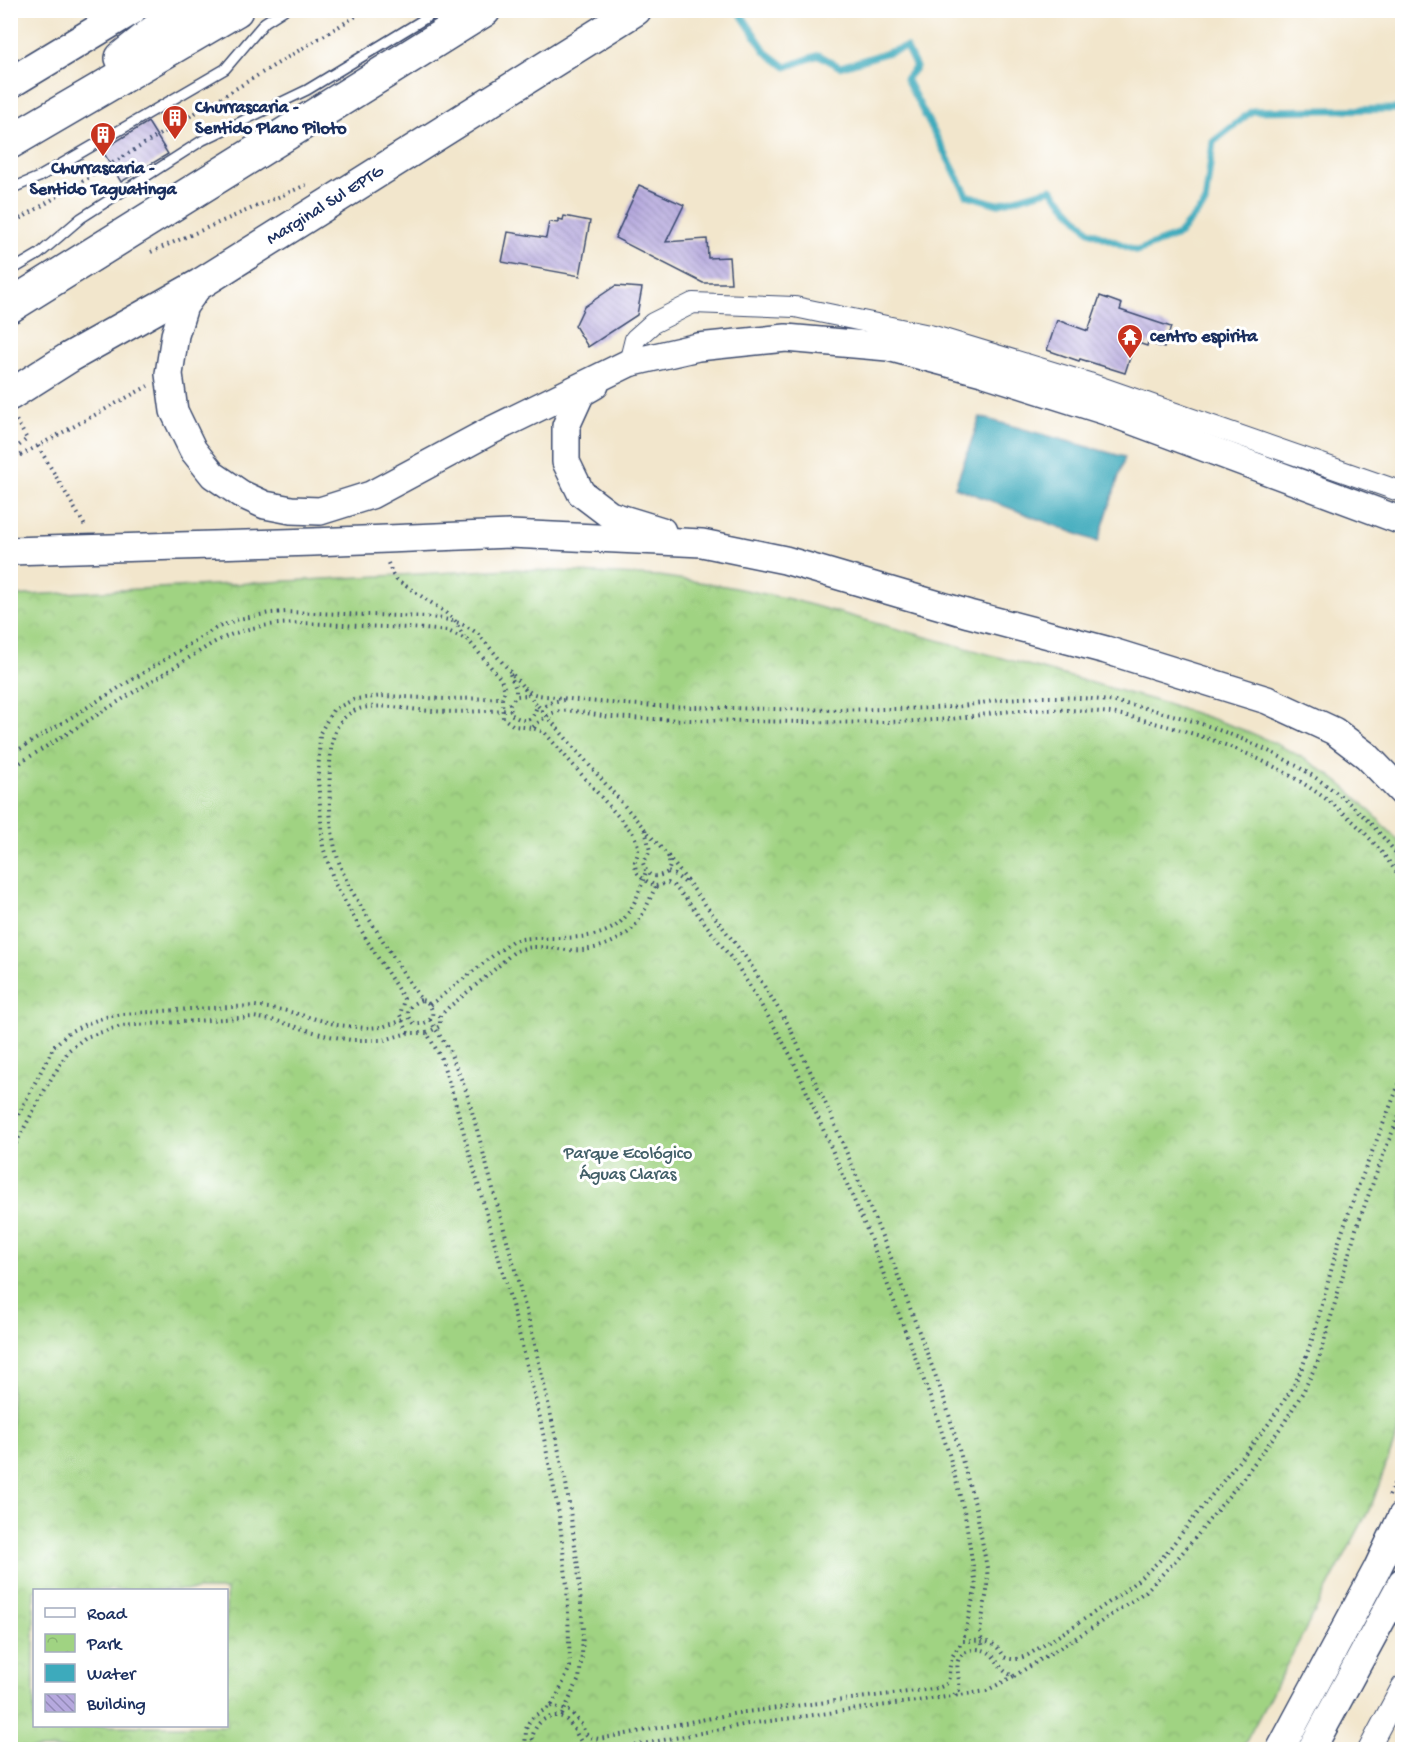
<svg xmlns="http://www.w3.org/2000/svg" width="1413" height="1760" font-family="'Gochi Hand',sans-serif">
	<defs>
		<pattern id="park-crowns" width="20" height="18" patternUnits="userSpaceOnUse" patternTransform="scale(1.5)"><rect width="20" height="18" fill="#a0d382"/><path d="M2 6a3 3 0 1 1 6 0M12 15a3 3 0 1 1 6 0" fill="none" stroke="#89b573"/></pattern>
		<pattern id="building-back-hatch" width="6" height="6" patternUnits="userSpaceOnUse" patternTransform="scale(1.5)"><rect width="6" height="6" fill="#b6a9de"/><path d="M-1 5l2 2M0 0l6 6M5-1l2 2" fill="none" stroke="#938ab7"/></pattern>
	</defs>
	<rect width="100%" height="100%" fill="#fff"/>
	<filter id="ink" filterUnits="userSpaceOnUse"><feTurbulence type="fractalNoise" baseFrequency=".0167" numOctaves="2"/><feDisplacementMap in="SourceGraphic" scale="12" xChannelSelector="R" yChannelSelector="G"/><feConvolveMatrix kernelMatrix="1 2 1 2 8 2 1 2 1" color-interpolation-filters="sRGB"/></filter>
	<filter id="wash" filterUnits="userSpaceOnUse"><feTurbulence type="fractalNoise" baseFrequency=".008" numOctaves="4" result="noise"/><feDisplacementMap in="SourceGraphic" scale="24" xChannelSelector="R" yChannelSelector="G"/><feGaussianBlur stdDeviation="1.35" result="paint"/><feColorMatrix in="noise" values="0 0 0 0 0 0 0 0 0 0 0 0 0 0 0 0 0 1.4 0 .05"/><feComposite in="paint" operator="in"/></filter>
	<g filter="url(#wash)">
		<rect width="100%" height="100%" fill="#f2e6cc"/>
		<path fill="url(#park-crowns)" stroke="#5e8170" stroke-width="1.5" fill-rule="evenodd" d="M511 569 659 576 725 586 790 599 1153 700C1218 720 1287 740 1341 784 1363 802 1383 824 1402 845V1421L1372 1504 1242 1749H11V596ZM34 1590H226V1726H34Z"/>
		<polygon fill="#3daabc" stroke="#2c6c8d" stroke-width="1.5" points="980,417 1125,457 1098,542 955,487"/>
		<g fill="none" stroke-linecap="round" stroke-linejoin="round">
			<polyline stroke="#3daabc" stroke-width="7" points="738,10 766,52 786,67 819,55 840,67 906,47 916,67 906,79 967,195 997,204 1051,189 1089,231 1137,251 1178,235 1205,204 1213,142 1252,111 1402,109"/>
		</g>
		<g id="blocks">
			<g fill="url(#building-back-hatch)">
				<polygon points="148,122 168,154 121,182 102,150"/>
				<polygon points="639,185 684,205 666,242 707,239 708,258 729,257 731,283 703,283 615,238"/>
				<polygon points="564,216 590,221 580,276 502,262 508,232 546,238 549,222 558,223 558,219 563,220"/>
				<polygon points="615,286 642,288 637,315 588,347 575,326 584,307"/>
				<polygon points="1100,296 1122,304 1120,310 1171,327 1164,348 1148,342 1147,346 1135,342 1125,373 1080,359 1079,361 1047,350 1057,320 1088,331"/>
			</g>
		</g>
	</g>
	<g filter="url(#ink)">
		<use href="#blocks" fill-opacity="0" stroke="#3b4a6e" stroke-width="1.5"/>
		<g fill="none" stroke-linecap="round" stroke-linejoin="round">
			<defs>
				<g id="lane">
					<polyline points="10,189 39,177 225,69 265,22 284,10"/>
					<polyline points="10,271 39,254 81,218 203,140 307,90 439,10"/>
				</g>
				<g id="street">
					<polyline points="629,363 635,339 653,323 693,303 795,307 934,336 1089,383 1402,492"/>
					<polyline points="1368,1750 1402,1686"/>
				</g>
				<g id="secondary">
					<polyline points="200,284 184,306 175,335 169,374 174,411 193,450 213,475 241,494 265,505 291,510 320,511 371,495 490,431 629,363 698,347 786,338 888,347 982,372 1109,412 1402,521"/>
					<polyline points="595,385 581,393 566,426 566,462 581,493 610,515 662,531"/>
					<polyline points="10,551 313,542 510,534 702,543 785,560 969,614 1106,650 1267,700 1334,731 1367,756 1402,792"/>
					<polyline points="1280,1750 1377,1569 1402,1516"/>
					<polyline points="1311,1750 1402,1582"/>
				</g>
				<g id="primary">
					<polyline points="10,83 131,10"/>
					<path id="s1" d="M10 395 70 357 200 284 636 10"/>
				</g>
				<g id="highway">
					<polyline points="122,58 182,10"/>
					<polyline points="10,142 236,10"/>
					<polyline points="10,306 484,10"/>
				</g>
			</defs>
			<use href="#lane" stroke="#3b4a6e" stroke-width="12"/>
			<use href="#street" stroke="#3b4a6e" stroke-width="22"/>
			<use href="#secondary" stroke="#3b4a6e" stroke-width="30"/>
			<use href="#primary" stroke="#3b4a6e" stroke-width="33"/>
			<use href="#highway" stroke="#3b4a6e" stroke-width="36"/>
			<g stroke="#3b4a6e" stroke-width="4" stroke-dasharray="1.5 4.5" stroke-linecap="butt">
				<polyline points="10,225 366,10"/>
				<polyline points="151,252 306,185"/>
				<polyline points="38,446 85,526"/>
				<polyline points="10,453 27,439 16,420"/>
				<polyline points="10,461 148,386"/>
				<polyline points="388,563 393,575 397,580 445,612 455,621 464,637"/>
				<polyline points="510,674 516,689 516,696"/>
				<path d="M524 688C527 689 529 692 532 693 538 696 548 696 555 697 589 702 623 704 657 706 733 708 810 711 886 709 908 709 930 708 952 707 975 705 998 699 1021 698 1052 696 1085 697 1115 702 1186 714 1273 745 1330 788 1358 808 1382 834 1402 861"/>
				<path d="M538 706 668 856 670 866 668 872C655 879 648 878 643 863L650 851 645 829"/>
				<path d="M542 711C546 702 555 701 564 700"/>
				<path d="M533 727C542 720 549 712 561 711 577 709 595 716 612 717 657 720 702 720 747 721 809 722 872 724 934 720 965 719 996 711 1027 710 1055 709 1084 710 1111 713 1131 716 1151 722 1170 727 1262 752 1351 798 1402 881"/>
				<path d="M10 755 216 628 239 619 270 613 286 612 428 617C448 619 465 622 480 636L524 688 537 706C532 722 525 724 511 714L510 704 516 696 529 695"/>
				<path d="M10 769 213 643C262 617 305 623 359 626 389 627 418 628 448 631L468 640 501 679 505 690 502 698"/>
				<polyline points="668,856 747,959 788,1024 829,1111 892,1260 945,1401 976,1508 987,1568 988,1585 980,1631 983,1649"/>
				<polyline points="668,872 675,875 687,884"/>
				<path d="M656 886 668 883 674 886 688 901 738 967 775 1028 792 1058 867 1230 932 1402 949 1454 965 1515 976 1586 963 1641C982 1641 994 1638 1004 1657 1014 1661 1019 1659 1028 1655 1075 1625 1123 1597 1162 1558L1270 1422 1293 1387 1302 1368 1315 1331 1339 1241 1356 1192 1402 1077"/>
				<path d="M421 1000C407 1005 404 1014 415 1024 432 1025 438 1013 426 1001L421 1000C406 977 391 954 377 931 362 908 346 885 338 859 329 831 329 793 330 764 331 742 333 720 356 710 376 702 410 710 432 711 458 713 484 711 510 710"/>
				<path d="M430 1005 512 941C526 937 540 938 554 938 613 938 629 928 646 871"/>
				<polyline points="430,1020 449,1050 467,1093 533,1336 566,1483 578,1567 583,1630 582,1656 579,1679 561,1717"/>
				<path d="M408 1033 400 1015 404 999 368 942 335 884 323 847 318 779 320 733 333 710 355 699 384 696 446 699 502 698 503 718 514 726 533 728 544 732 632 832C635 838 639 845 638 851 638 855 636 858 635 861 634 876 645 880 656 886 649 900 643 918 631 930 614 945 589 952 566 950 550 948 533 944 516 951 509 955 502 963 495 969 480 982 464 995 449 1007L440 1016V1026L427 1033"/>
				<polyline points="10,1131 54,1046 69,1032 86,1024 105,1017 123,1014 190,1009 255,1006 283,1010 338,1025 365,1028 382,1027 404,1020"/>
				<polyline points="10,1154 48,1084 69,1050 86,1037 121,1026 254,1017 277,1021 324,1035 351,1040 384,1040 408,1033 427,1033 441,1058 454,1098 512,1305 540,1418 559,1514 567,1586 570,1667 559,1692 551,1706 534,1716 529,1722 526,1729 525,1750"/>
				<polyline points="1389,1496 1402,1464"/>
				<path d="M977 1649C1000 1651 994 1670 1014 1676L986 1691 953 1696 959 1690C961 1671 947 1654 977 1649Z"/>
				<polyline points="1014,1676 1095,1626 1146,1591 1176,1560 1195,1538 1244,1477 1284,1423 1303,1392 1319,1359 1356,1229 1385,1150 1402,1109"/>
				<path d="M551 1706 570 1711 582 1725 585 1733 589 1737 599 1739 738 1713 932 1689C955 1685 946 1679 951 1661 953 1653 958 1648 963 1641"/>
				<polyline points="531,1750 532,1739"/>
				<path d="M539 1750 532 1738C534 1730 537 1723 545 1719 571 1706 575 1738 587 1750"/>
				<polyline points="611,1750 748,1724 953,1696"/>
			</g>
			<use href="#lane" stroke="#fff" stroke-width="9"/>
			<use href="#street" stroke="#fff" stroke-width="20"/>
			<use href="#secondary" stroke="#fff" stroke-width="27"/>
			<use href="#primary" stroke="#fff" stroke-width="30"/>
			<use href="#highway" stroke="#fff" stroke-width="33"/>
		</g>
	</g>
	<defs>
		<symbol id="building-pin" viewBox="-11 -11 22 30"><path d="M0 17L-7.5 6A9.5 9.5 0 1 1 7.5 6Z" fill="#c8321e" stroke="#fff"/><path d="M-4-6H4V6H1V3H-1V6H-4ZM-2.5-4.3h1.7v1.8h-1.7ZM.8-4.3h1.7v1.8H.8ZM-2.5-1h1.7V.8h-1.7ZM.8-1h1.7V.8H.8Z" fill="#fff"/></symbol>
		<symbol id="temple-pin" viewBox="-11 -11 22 30"><path d="M0 17L-7.5 6A9.5 9.5 0 1 1 7.5 6Z" fill="#c8321e" stroke="#fff"/><path d="M0-6L5-2H3V0L6.5 2.5H4V6H1.5V3h-3V6H-4V2.5H-6.5L-3 0V-2H-5Z" fill="#fff"/></symbol>
	</defs>
	<g fill-rule="evenodd">
		<use href="#building-pin" x="160" y="103" width="30" height="40"/>
		<use href="#building-pin" x="88" y="120" width="30" height="40"/>
		<use href="#temple-pin" x="1115" y="322" width="30" height="40"/>
	</g>
	<g text-anchor="middle" dominant-baseline="central" stroke-width="6" stroke-linejoin="round" paint-order="stroke">
		<g font-size="18" font-weight="bold" fill="#1b2f5e" stroke="#fff" text-anchor="start">
			<text x="195" y="108">Churrascaria -<tspan x="195" dy="21">Sentido Plano Piloto</tspan></text>
			<text x="103" y="169" text-anchor="middle">Churrascaria -<tspan x="103" dy="21">Sentido Taguatinga</tspan></text>
			<text x="1150" y="337">centro espirita</text>
		</g>
		<g font-size="18" fill="#1b2f5e" stroke="#fff">
			<text stroke="none"><textPath href="#s1" startOffset="368">Marginal Sul EPTG</textPath></text>
		</g>
		<g font-size="18" fill="#436069" stroke="#fff">
			<text x="628" y="1154">Parque Ecológico<tspan x="628" dy="21">Águas Claras</tspan></text>
		</g>
	</g>
	<rect width="1413" height="1760" fill="none" stroke="#fff" stroke-width="36"/>
	<rect x="33" y="1589" width="195" height="138" fill="#ffffff" stroke="#a4acbf" stroke-width="1.5"/>
	<rect x="45" y="1608" width="30" height="9" fill="#ffffff" stroke="#a4acbf" stroke-width="1.5"/>
	<text x="87" y="1619" font-size="18" fill="#1b2f5e">Road</text>
	<rect x="45" y="1634" width="30" height="18" fill="url(#park-crowns)" stroke="#a4acbf" stroke-width="1.5"/>
	<text x="87" y="1649" font-size="18" fill="#1b2f5e">Park</text>
	<rect x="45" y="1664" width="30" height="18" fill="#3daabc" stroke="#a4acbf" stroke-width="1.5"/>
	<text x="87" y="1679" font-size="18" fill="#1b2f5e">Water</text>
	<rect x="45" y="1694" width="30" height="18" fill="url(#building-back-hatch)" stroke="#a4acbf" stroke-width="1.5"/>
	<text x="87" y="1709" font-size="18" fill="#1b2f5e">Building</text>
</svg>
